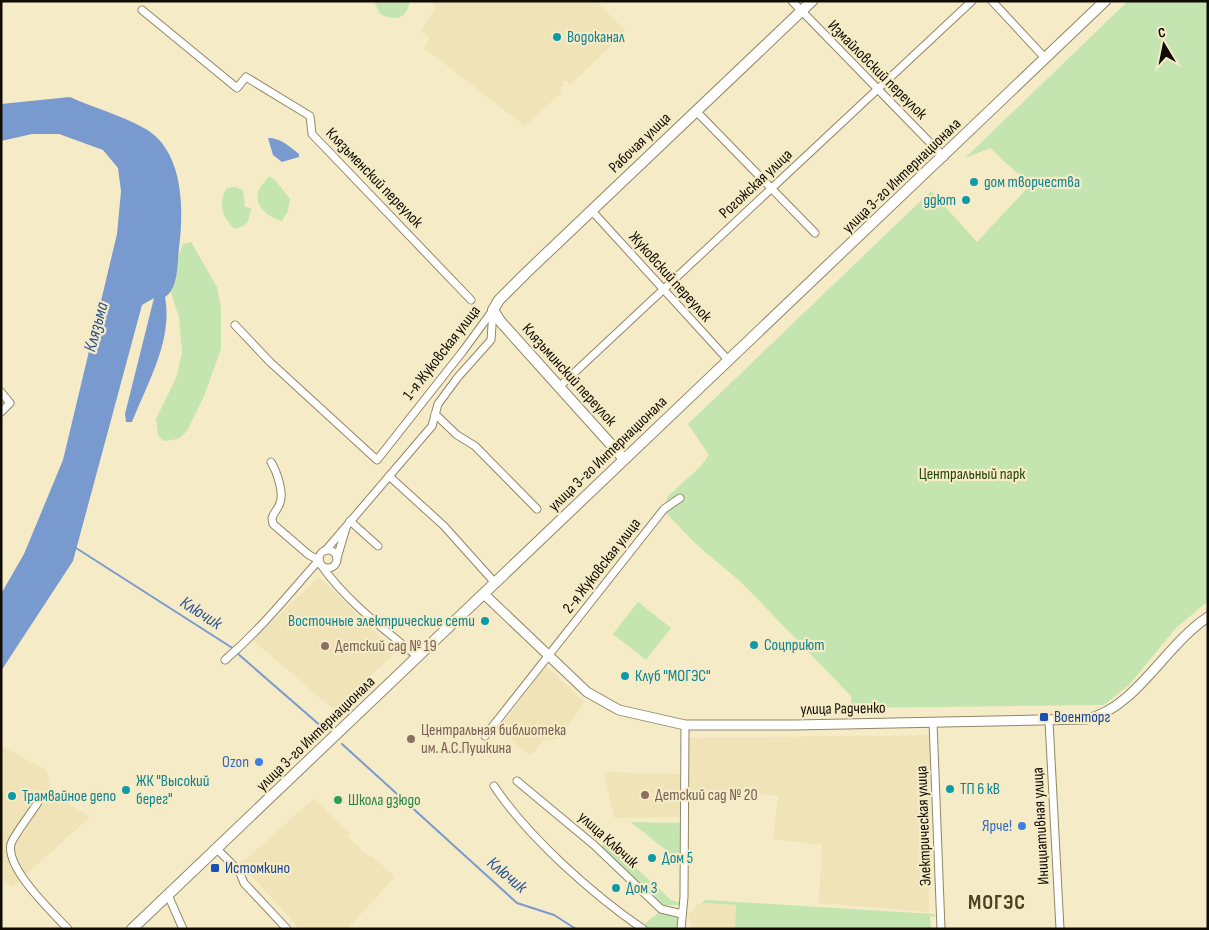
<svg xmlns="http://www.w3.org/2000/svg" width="1209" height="930" font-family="'Sofia Sans Condensed',sans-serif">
	<rect width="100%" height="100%" fill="#f6ebc7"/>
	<g fill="#efe3b7">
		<polygon points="432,1 596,1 626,31 570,85 565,80 562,82 564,85 560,89 562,92 525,126 424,48 430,38 421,31 436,8"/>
		<polygon points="319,577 396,652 334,710 253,640"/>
		<polygon points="546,666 585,702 557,739 544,740 530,756 499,728"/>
		<polygon points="930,735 929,912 819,903 822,845 773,839 778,796 730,791 730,800 690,796 688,738"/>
		<polygon points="1,746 46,770 52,793 90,817 12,887 1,876"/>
		<polygon points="604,772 680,774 680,817 614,818"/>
		<polygon points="314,798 350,833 347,836 369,857 371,855 395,877 347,929 300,929 241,864"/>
		<polygon points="702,903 736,905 735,929 693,929 687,913 694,911 696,905"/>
	</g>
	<g fill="#c4e4b0">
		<path d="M374 1H410C406 20 396 21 380 14Z"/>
		<polygon points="1128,1 1208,1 1208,601 1176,628 1129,685 1104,705 852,708 851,696 741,582 697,545 666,513 667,497 701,466 709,455 688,424 931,191 977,242 1030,185 990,148 965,158"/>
		<path d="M269 176 275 180 290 199 288 211 282 221C270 218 255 208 258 193 259 187 266 181 269 176Z"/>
		<path d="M235 187 243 190 245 207 251 208C250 220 247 226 235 229 223 219 217 203 227 188Z"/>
		<polygon points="191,242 217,287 221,308 221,349 204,396 187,431 178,439 164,441 158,435 156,419 177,376 182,352 179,317 171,293 176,279 177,260 183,244"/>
		<polygon points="638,602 671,628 646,660 613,634"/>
		<polygon points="631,822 680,823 680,862"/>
		<polygon points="607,841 671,900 679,902 679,905 664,905 601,847"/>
		<polygon points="705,900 934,914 936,917 930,916 931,929 735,929 736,905 702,903"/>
		<polygon points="658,913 678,916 677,929 647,929 645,924"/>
	</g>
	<g fill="#799acf">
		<path d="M70 97C94 108 121 115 144 128 184 150 184 209 179 248 177 264 179 288 165 297 173 340 148 382 132 422H126L125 414 154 298 142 305 73 561 1 671V594L24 554 63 460 117 234 121 191 118 168 103 150 59 134H32L1 141V104Z"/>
		<path d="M268 138C281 138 289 146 299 154V157L282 162 273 155Z"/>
	</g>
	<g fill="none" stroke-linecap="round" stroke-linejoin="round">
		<g stroke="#799acf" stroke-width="2">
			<polyline points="76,548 234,649"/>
			<polyline points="237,653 322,727"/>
			<polyline points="342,744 517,903 554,915 576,929"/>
		</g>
		<defs>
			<g id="minor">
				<polyline points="792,1 944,157"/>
				<polyline points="992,1 1045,58"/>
				<polyline points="142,10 237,88 246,77 310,116 312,134 471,300"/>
				<polyline points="696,111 815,233"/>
				<polyline points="592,211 729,361"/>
				<polyline points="235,325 270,362 377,460 463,351 493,310"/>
				<polyline points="559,387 972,1"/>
				<polyline points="1,392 10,403 1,412"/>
				<polyline points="435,414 457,435 475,446 537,509"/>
				<polyline points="389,476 444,526 496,584"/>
				<polyline points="350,521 378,546"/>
				<polyline points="326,550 432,426 438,404 458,377 491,340 493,310"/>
				<circle cx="328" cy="559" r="9"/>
				<polyline points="337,558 346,528"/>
				<path d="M321 565C347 602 384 629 418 657"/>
				<path d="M225 660C262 628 287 596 319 560L309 555 273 524 272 518C274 512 278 509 280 503 284 492 277 472 271 462"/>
				<polyline points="1049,721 1060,929"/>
				<polyline points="933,722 941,929"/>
				<polyline points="485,736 664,509 680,498"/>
				<polyline points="517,781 594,845 661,909 682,914"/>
				<path d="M494 786C528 837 592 894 643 929"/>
				<path d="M38 802C33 811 13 836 11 844 5 868 53 913 68 929"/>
				<polyline points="217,849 239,871 244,883 287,929"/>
				<polyline points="168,895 183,929"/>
				<polyline points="681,929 684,897 685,725"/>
			</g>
			<path id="tertiary" d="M485 595 587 692 619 710 685 725H795L1087 719C1136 708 1165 645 1208 617"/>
			<g id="secondary">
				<polyline points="624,459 500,321 493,310 499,300 527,272 812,1"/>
				<polyline points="132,929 1105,1"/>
			</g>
		</defs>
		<use href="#minor" stroke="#918766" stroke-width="9"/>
		<use href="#tertiary" stroke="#918766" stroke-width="11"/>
		<use href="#secondary" stroke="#918766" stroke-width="12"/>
		<use href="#minor" stroke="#fff" stroke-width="7"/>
		<use href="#tertiary" stroke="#fff" stroke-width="9"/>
		<use href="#secondary" stroke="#fff" stroke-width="10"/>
	</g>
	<g fill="#0f9aa8" stroke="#f6ebc7" stroke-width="2">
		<circle cx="557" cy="37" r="5"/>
		<circle cx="974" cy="182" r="5"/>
		<circle cx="966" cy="200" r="5"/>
		<circle cx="485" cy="621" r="5"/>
		<circle cx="754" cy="645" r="5"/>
		<circle cx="625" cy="676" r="5"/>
		<circle cx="950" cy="789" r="5"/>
		<circle cx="126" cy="790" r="5"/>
		<circle cx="12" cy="796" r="5"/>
		<circle cx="652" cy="858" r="5"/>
		<circle cx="616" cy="888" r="5"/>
	</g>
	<g fill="#8d6e63" stroke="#f6ebc7" stroke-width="2">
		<circle cx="325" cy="646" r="5"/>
		<circle cx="411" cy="739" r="5"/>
		<circle cx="645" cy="795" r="5"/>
	</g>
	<g fill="#1a4fb4" stroke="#f6ebc7" stroke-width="2">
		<rect x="1039" y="712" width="10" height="10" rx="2.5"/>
		<rect x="210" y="863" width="10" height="10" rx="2.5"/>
	</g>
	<g fill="#3f7fe0" stroke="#f6ebc7" stroke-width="2">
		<circle cx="259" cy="762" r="5"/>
		<circle cx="1022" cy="826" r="5"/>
	</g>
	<circle fill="#2e9e5b" stroke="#f6ebc7" stroke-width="2" cx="338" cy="800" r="5"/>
	<g text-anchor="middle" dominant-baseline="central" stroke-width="4.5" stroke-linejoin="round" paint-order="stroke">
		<g font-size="16" fill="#0d838f" stroke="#f6ebc7" text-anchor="start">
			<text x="567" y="37">Водоканал</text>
			<text x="984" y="182">дом творчества</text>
			<text x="956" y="200" text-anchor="end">ддют</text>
			<text x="475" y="621" text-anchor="end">Восточные электрические сети</text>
			<text x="764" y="645">Соцприют</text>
			<text x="635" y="676">Клуб "МОГЭС"</text>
			<text x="136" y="781">ЖК "Высокий<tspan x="136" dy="18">берег"</tspan></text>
			<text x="960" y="789">ТП 6 кВ</text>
			<text x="22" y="796">Трамвайное депо</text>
			<text x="662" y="858">Дом 5</text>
			<text x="626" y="888">Дом 3</text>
		</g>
		<g font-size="16" fill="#100c02" stroke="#f6ebc7">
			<text transform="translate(877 70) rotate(45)">Измайловский переулок</text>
			<text transform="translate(640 143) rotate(-44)">Рабочая улица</text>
			<text transform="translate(902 176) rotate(-44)">улица 3-го Интернационала</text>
			<text transform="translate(374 178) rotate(46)">Клязьменский переулок</text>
			<text transform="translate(756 184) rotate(-43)">Рогожская улица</text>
			<text transform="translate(670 277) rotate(48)">Жуковский переулок</text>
			<text transform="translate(442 353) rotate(-52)">1-я Жуковская улица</text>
			<text transform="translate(569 375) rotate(48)">Клязьминский переулок</text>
			<text transform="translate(608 454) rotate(-44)">улица 3-го Интернационала</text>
			<text transform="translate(602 566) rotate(-52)">2-я Жуковская улица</text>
			<text transform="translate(843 709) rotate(-1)">улица Радченко</text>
			<text transform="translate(316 734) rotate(-44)">улица 3-го Интернационала</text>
			<text transform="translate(924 826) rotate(-92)">Электрическая улица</text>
			<text transform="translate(1041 826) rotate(-93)">Инициативная улица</text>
			<text transform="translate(608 840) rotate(42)">улица Ключик</text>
		</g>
		<g font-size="16" fill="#27460a" stroke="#f6ebc7">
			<text x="972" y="474">Центральный парк</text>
		</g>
		<g font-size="16" fill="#785e54" stroke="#f6ebc7" text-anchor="start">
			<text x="335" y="646">Детский сад № 19</text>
			<text x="421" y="730">Центральная библиотека<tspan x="421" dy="18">им. А.С.Пушкина</tspan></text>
			<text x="655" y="795">Детский сад № 20</text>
		</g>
		<g font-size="16" fill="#164399" stroke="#f6ebc7" text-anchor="start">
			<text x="1054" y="717">Военторг</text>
			<text x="225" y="868">Истомкино</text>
		</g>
		<g font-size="16" fill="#366cbe" stroke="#f6ebc7" text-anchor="end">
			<text x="249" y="762">Ozon</text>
			<text x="1012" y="826">Ярче!</text>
		</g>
		<g font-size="16" fill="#27864d" stroke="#f6ebc7" text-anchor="start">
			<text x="348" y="800">Школа дзюдо</text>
		</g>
		<g font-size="18" font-style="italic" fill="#2a5394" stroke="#f6ebc7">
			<text transform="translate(96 327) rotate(-75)">Клязьма</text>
			<text transform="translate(201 613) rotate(33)">Ключик</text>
			<text transform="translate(507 875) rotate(40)">Ключик</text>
		</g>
		<g font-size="21" font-weight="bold" letter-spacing="1" fill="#4b4324" stroke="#f6ebc7">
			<text x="997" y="902">МОГЭС</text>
		</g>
	</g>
	<rect width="1209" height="930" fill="none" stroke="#100c02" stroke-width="5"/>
	<g transform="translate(1164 45) rotate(350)" stroke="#f6ebc7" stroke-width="4" paint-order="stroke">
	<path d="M0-4L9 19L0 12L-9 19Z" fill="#100c02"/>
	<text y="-8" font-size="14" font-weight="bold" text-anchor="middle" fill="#100c02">С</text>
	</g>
</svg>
